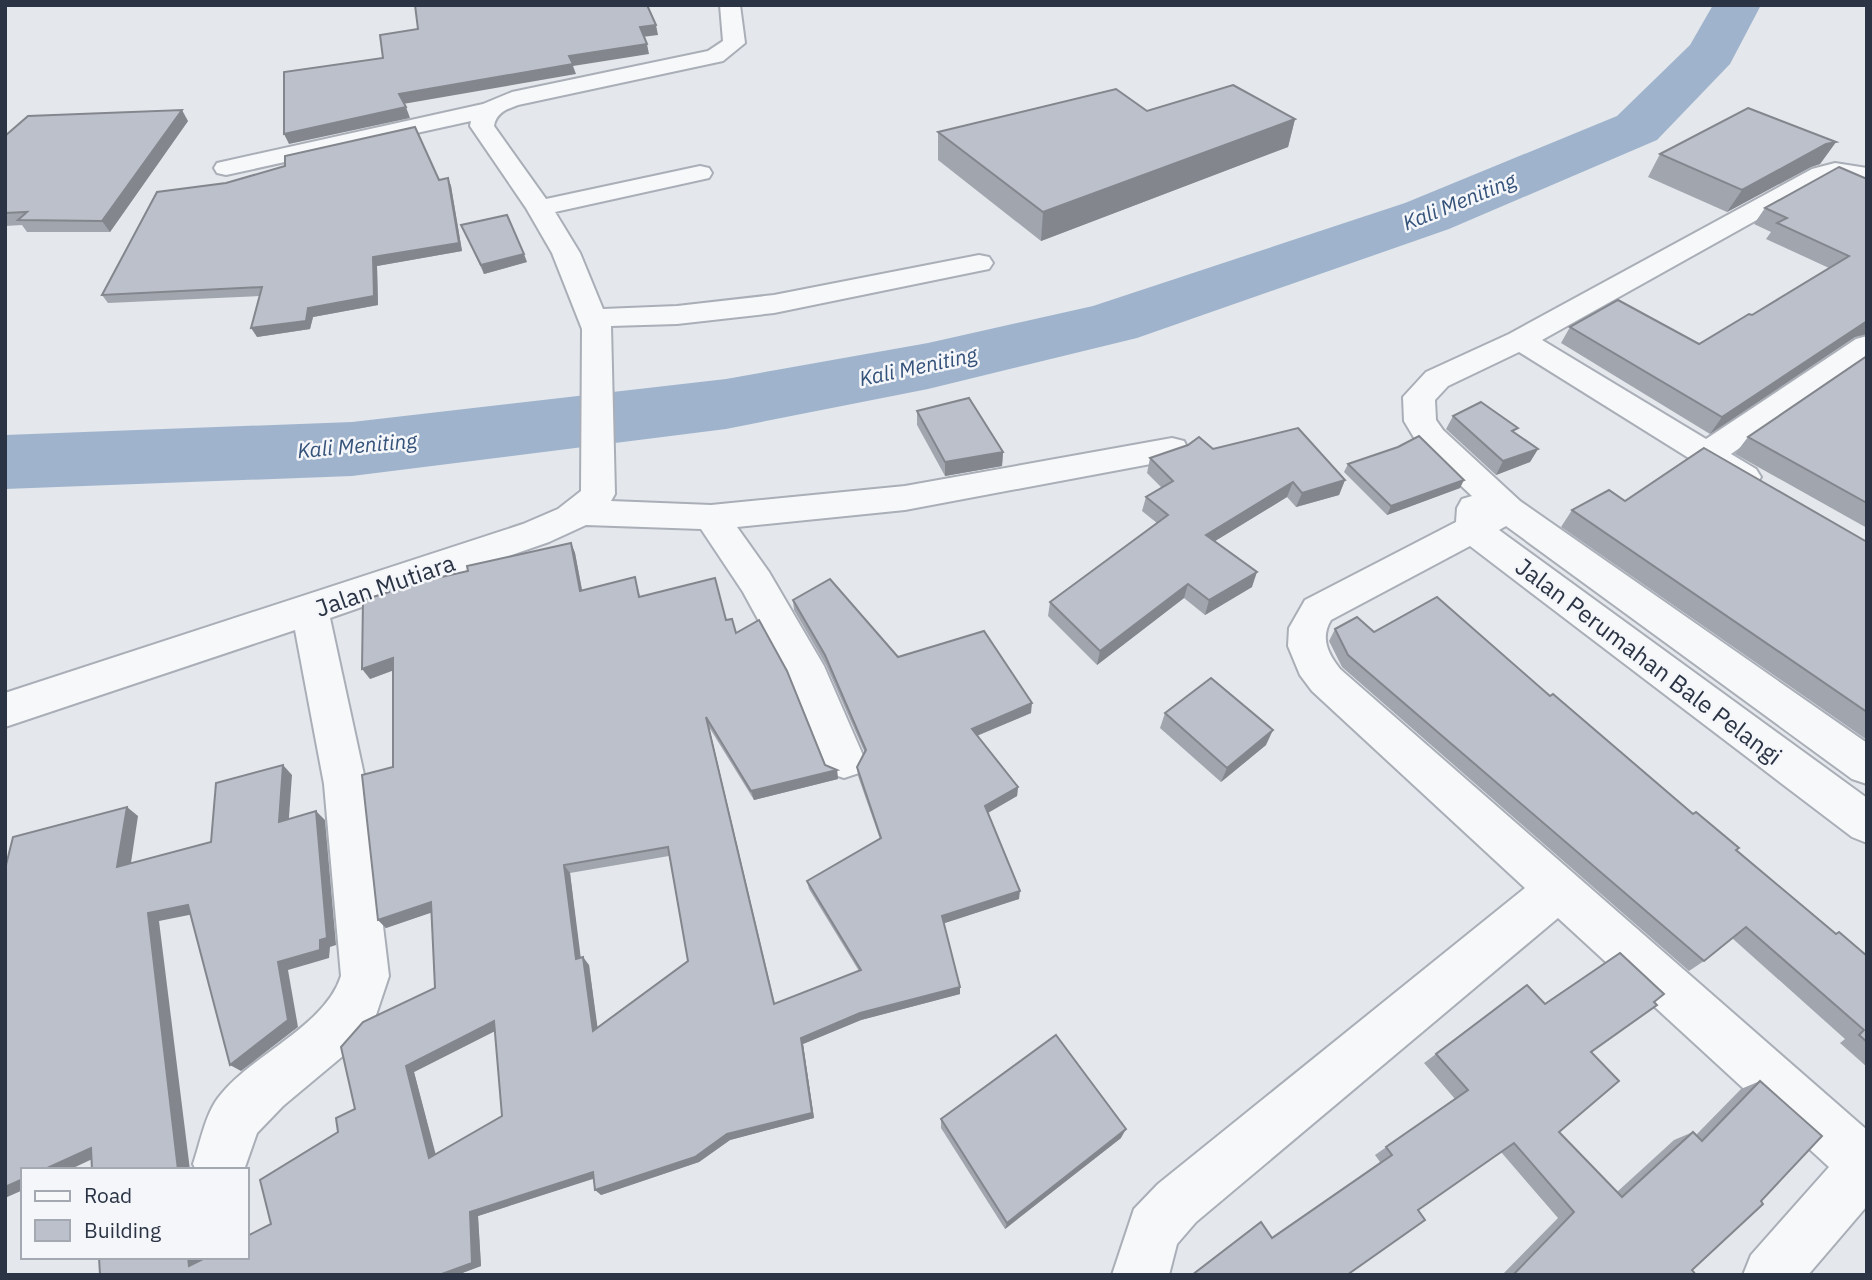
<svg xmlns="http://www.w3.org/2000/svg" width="1872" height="1280" font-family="'IBM Plex Sans',sans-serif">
	<rect width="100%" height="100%" fill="#e4e7ec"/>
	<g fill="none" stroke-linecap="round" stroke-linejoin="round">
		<polygon fill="#9fb4cc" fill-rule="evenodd" points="1713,5 1761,5 1730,64 1657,140 1449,229 1137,338 928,389 726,429 352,476 5,489 5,435 352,422 726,379 928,343 1093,306 1405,203 1617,116 1690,45"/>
		<defs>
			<g id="street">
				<path d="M720 5H740L745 43 723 61 518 105C507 109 496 113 494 126L546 199 700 166 709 168 712 173 709 178 555 212 580 253 603 309 677 306 774 295 979 255 989 257 993 263 989 269 979 271 774 313 677 324 611 326 615 494 611 501 711 505 905 486 1172 438 1184 441 1188 449 1184 457 1172 460 905 510 737 527 769 572 824 666 865 760 859 773 844 778 829 773 791 680 743 592 701 529 586 525 549 542 330 618 366 784 389 976 373 1024 350 1050 283 1106 257 1133 244 1170H196L193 1164C200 1144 205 1115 218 1098 250 1055 325 1027 341 976L324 784 295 630 5 727V693L523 524 558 509 581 491 582 329 552 253 526 208 470 126 471 121 226 175 217 173 214 168 217 163 226 161 483 104 512 92 708 51 723 41Z"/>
				<path d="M1835 163 1867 168V183L1836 178 1830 179 1542 340 1706 439 1856 339 1867 336V359L1731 454 1756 469 1761 477 1756 485 1744 489 1732 485 1519 352 1448 386 1435 400 1436 420 1443 430 1520 501 1867 743V784L1852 779 1506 526 1499 530 1867 798V843L1852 837 1470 546 1331 620C1320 638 1328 654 1340 669L1867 1130V1206L1808 1275H1743L1751 1255 1829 1167 1558 918 1196 1222 1177 1244 1169 1275H1112L1134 1209 1158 1184 1525 888 1312 691 1300 675 1288 646 1289 628 1305 600 1456 522 1457 508 1462 499 1472 496 1419 446 1404 421 1403 397 1426 372 1509 334 1812 169Z"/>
			</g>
		</defs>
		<use href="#street" stroke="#a9aeb7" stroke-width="4"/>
		<use href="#street" fill="#f7f8fa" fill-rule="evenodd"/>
	</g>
	<g fill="#a1a5ae" fill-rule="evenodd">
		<polygon points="1147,111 1295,119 1288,147 1041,241 938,160 938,132"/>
		<polygon points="188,121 110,232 27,232 22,225 5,226 5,136"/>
		<polygon points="1836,142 1820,164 1811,167 1727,212 1648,177 1660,154"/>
		<polygon points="448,178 451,186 462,251 377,266 378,305 313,317 310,329 257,337 260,296 108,303 102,295 439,180"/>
		<polygon points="1867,179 1867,334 1855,337 1710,434 1561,343 1570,327 1699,344 1752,315 1829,268 1766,239 1771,232 1754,224 1765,208"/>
		<polygon points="461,225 527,262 484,274"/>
		<polygon points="1867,356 1867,528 1735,454 1748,437"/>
		<polygon points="917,411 1003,452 1002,466 945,476 917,425"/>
		<polygon points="1453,416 1515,433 1538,449 1530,462 1496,475 1446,429"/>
		<polygon points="1213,449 1345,480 1339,495 1296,507 1287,497 1215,541 1252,587 1205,615 1184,598 1097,665 1048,616 1050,602 1157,523 1142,511 1146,497 1162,488 1147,473 1150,458"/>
		<polygon points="1348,464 1460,488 1387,515 1344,472"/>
		<polygon points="1625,501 1867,542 1867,740 1561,527 1572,510"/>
		<path d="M571 543 575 553 582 590 635 577 640 596 726 620 736 633 825 765 837 770 838 779 754 800 709 727 775 1004 859 971 809 889 807 881 880 839 858 776 857 767 865 753 826 665 794 610 793 600 898 657 1031 713 977 736 1018 787 1017 796 988 813 1019 899 944 923 960 987V994L861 1020 803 1044 814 1118 730 1140 699 1162 601 1195 594 1178 478 1216 481 1266 457 1275H100L99 1257H201V1260L271 1224 355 1109 435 988 432 912 386 928 378 920 393 767V670L370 679 468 571ZM669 856 688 961 597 1028 589 965 580 958 570 873ZM495 1031 502 1116 435 1154 414 1072Z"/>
		<polygon points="1335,629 1374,632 1550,696 1836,934 1839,932 1867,956 1867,1067 1840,1043 1845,1039 1732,938 1704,961 1689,971 1342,667 1329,641"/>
		<polygon points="1165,713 1266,745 1221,782 1160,728"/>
		<polygon points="1527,985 1591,1052 1559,1132 1617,1192 1674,1140 1693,1132 1696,1135 1741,1089 1760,1081 1692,1270 1696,1275 1502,1275 1558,1218 1501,1152 1418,1210 1272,1237 1380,1162 1375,1155 1455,1099 1424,1063"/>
		<polygon points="941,1119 1121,1138 1005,1229 941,1128"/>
	</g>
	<g fill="#83868d">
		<polygon points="656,25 658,35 642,37 640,27"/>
		<polygon points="647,44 649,54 573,66 576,74 403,104 399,94 569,56"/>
		<polygon points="406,107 410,118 289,144 284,134"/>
		<polygon points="182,110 188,121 110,232 102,221"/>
		<polygon points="1295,119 1288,147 1041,241 1043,212"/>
		<polygon points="1836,142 1820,164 1811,167 1727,212 1742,190 1826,144"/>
		<polygon points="448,178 451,186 462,251 377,266 378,305 313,317 310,329 257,337 251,328 308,308 373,257"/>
		<polygon points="524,254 527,262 484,274 481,265"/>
		<polygon points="1867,321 1867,334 1855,337 1710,434 1722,417"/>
		<polygon points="1538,449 1530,462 1496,475 1503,461"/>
		<polygon points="1003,452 1002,466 945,476 945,462"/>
		<polygon points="1345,480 1339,495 1296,507 1302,493"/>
		<polygon points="1464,480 1460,488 1387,515 1391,506"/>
		<polygon points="1293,482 1287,497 1202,549 1206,535"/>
		<polygon points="571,543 575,553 584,601 580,591"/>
		<polygon points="1257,572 1252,587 1205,615 1209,600"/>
		<polygon points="1188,584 1184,598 1097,665 1100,651"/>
		<polygon points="393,658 400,668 370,679 362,669"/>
		<polygon points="1032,703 1031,713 971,738 972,729"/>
		<polygon points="706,717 709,727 776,1011 774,1004"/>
		<polygon points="1273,730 1266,745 1221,782 1227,768"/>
		<polygon points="283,765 292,775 288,831 279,822"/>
		<polygon points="837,770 838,779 754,800 751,791"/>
		<polygon points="1018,787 1017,796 984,815 985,806"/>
		<polygon points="127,807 138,816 129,876 117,867"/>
		<polygon points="316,811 325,820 336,945 330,947 329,958 288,970 298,1027 241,1071 230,1065 278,962"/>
		<polygon points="564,865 570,873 582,967 576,959"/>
		<polygon points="1020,891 1019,899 942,924 942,916"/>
		<polygon points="431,902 439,910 386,928 378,920"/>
		<polygon points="188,905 199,913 159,921 190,1170 178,1170 148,913"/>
		<polygon points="583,957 589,965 599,1038 593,1031"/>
		<polygon points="960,987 960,994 861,1020 803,1044 814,1118 730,1140 699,1162 601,1195 595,1190 801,1038 860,1013"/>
		<polygon points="494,1021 501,1028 414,1072 438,1163 429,1158 406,1066"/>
		<polygon points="1126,1129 1121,1138 1005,1229 1007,1223"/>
		<polygon points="91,1148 105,1153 69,1170 43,1170"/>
		<polygon points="593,1172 599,1177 478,1216 481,1266 457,1275 439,1275 470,1212"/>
		<polygon points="23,1179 23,1190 5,1198 5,1187"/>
		<polygon points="188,1257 201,1257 203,1270 189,1266"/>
	</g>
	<g fill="#bbc0ca" stroke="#83868d" stroke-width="2" fill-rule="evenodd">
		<polygon points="415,5 647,5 656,25 640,27 647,44 569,56 573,64 399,94 406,107 284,134 284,72 383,58 380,35 418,29"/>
		<polygon points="1233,85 1295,119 1043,212 938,132 1116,89 1147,111"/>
		<polygon points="1748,108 1836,142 1826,144 1742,190 1660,154"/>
		<polygon points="182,110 102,221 18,220 27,212 5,213 5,136 28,116"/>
		<polygon points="415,127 439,180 448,178 459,243 373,257 374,296 308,308 306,321 251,328 262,287 102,295 157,192 226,183 285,166 285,156"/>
		<polygon points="1839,167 1867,179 1867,321 1722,417 1570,327 1618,300 1699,344 1749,314 1752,315 1849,256 1777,223 1787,218 1765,208"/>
		<polygon points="507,215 524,254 481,265 461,225"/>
		<polygon points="1867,356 1867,503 1748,437"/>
		<polygon points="969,398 1003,452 945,462 917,411"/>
		<polygon points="1481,402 1518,428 1512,431 1538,449 1503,461 1453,416"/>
		<polygon points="1298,428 1345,480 1302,493 1293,482 1206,535 1257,572 1209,600 1188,584 1100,651 1050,602 1168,515 1146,497 1173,481 1150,458 1188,445 1199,437 1213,449"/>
		<polygon points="1419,436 1464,480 1391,506 1348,464 1398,447"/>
		<polygon points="1704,448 1867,542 1867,712 1572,510 1609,490 1625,501"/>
		<path d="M571 543 580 591 635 577 639 597 715 578 726 620 732 619 736 633 759 620 787 671 825 765 837 770 751 791 706 717 774 1004 861 970 807 881 881 838 857 767 866 750 825 655 793 600 830 579 898 657 984 631 1032 703 972 729 1018 787 985 806 1020 891 942 916 960 987 860 1013 801 1038 812 1113 727 1134 695 1157 595 1190 593 1172 470 1212 472 1263 439 1275H100L99 1257H188L189 1266 207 1257H247V1236L271 1224 260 1180 338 1132 336 1118 355 1109 341 1047 363 1022 435 988 431 902 378 920 362 775 393 767V658L362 669 363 600 389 592 388 589 468 571 467 566ZM668 847 688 961 593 1031 583 957 576 959 564 865ZM494 1021 502 1116 429 1158 406 1066Z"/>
		<polygon points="1437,597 1550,696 1553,694 1693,814 1696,812 1739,848 1736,850 1836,934 1839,932 1867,956 1867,1042 1859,1035 1864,1030 1746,927 1704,961 1348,655 1335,629 1357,617 1374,632"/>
		<polygon points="1211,678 1273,730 1227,768 1165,713"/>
		<polygon points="283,765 279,822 316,811 327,938 320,940 320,950 278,962 288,1020 230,1065 188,905 148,913 178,1170 92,1170 91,1148 43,1170 23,1170 23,1179 5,1187 5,869 13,837 127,807 117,867 211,842 216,783"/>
		<polygon points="1620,953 1664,994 1654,1002 1657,1005 1591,1052 1619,1081 1559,1132 1622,1197 1693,1132 1702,1141 1760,1081 1822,1136 1761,1201 1763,1204 1692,1270 1696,1275 1513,1275 1574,1212 1514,1143 1418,1210 1425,1220 1347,1275 1192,1275 1261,1222 1272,1238 1392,1155 1386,1147 1468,1090 1436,1054 1527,985 1545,1004"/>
		<polygon points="1056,1035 1126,1129 1007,1223 941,1119"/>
	</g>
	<g text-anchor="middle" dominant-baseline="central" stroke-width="5" stroke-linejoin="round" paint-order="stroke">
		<g font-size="21" font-style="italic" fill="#34527a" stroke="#f4f6f9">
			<text transform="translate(1459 201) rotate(-22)">Kali Meniting</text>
			<text transform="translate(918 366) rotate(-12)">Kali Meniting</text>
			<text transform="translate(357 445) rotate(-5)">Kali Meniting</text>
		</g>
		<g font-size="24" fill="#2b3445" stroke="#f4f6f9">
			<text transform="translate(385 585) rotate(-19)">Jalan Mutiara</text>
			<text transform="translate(1649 661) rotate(37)">Jalan Perumahan Bale Pelangi</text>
		</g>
	</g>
	<rect width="1872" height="1280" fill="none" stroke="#2b3445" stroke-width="14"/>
	<rect x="21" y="1168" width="228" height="91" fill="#f4f6f9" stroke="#a4a8b1" stroke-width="2"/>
	<rect x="35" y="1191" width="35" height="10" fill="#f7f8fa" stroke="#a4a8b1" stroke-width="2"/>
	<text x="84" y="1203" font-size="21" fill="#2b3445">Road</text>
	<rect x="35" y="1220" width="35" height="21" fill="#bbc0ca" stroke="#a4a8b1" stroke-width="2"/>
	<text x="84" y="1238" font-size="21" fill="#2b3445">Building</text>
</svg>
